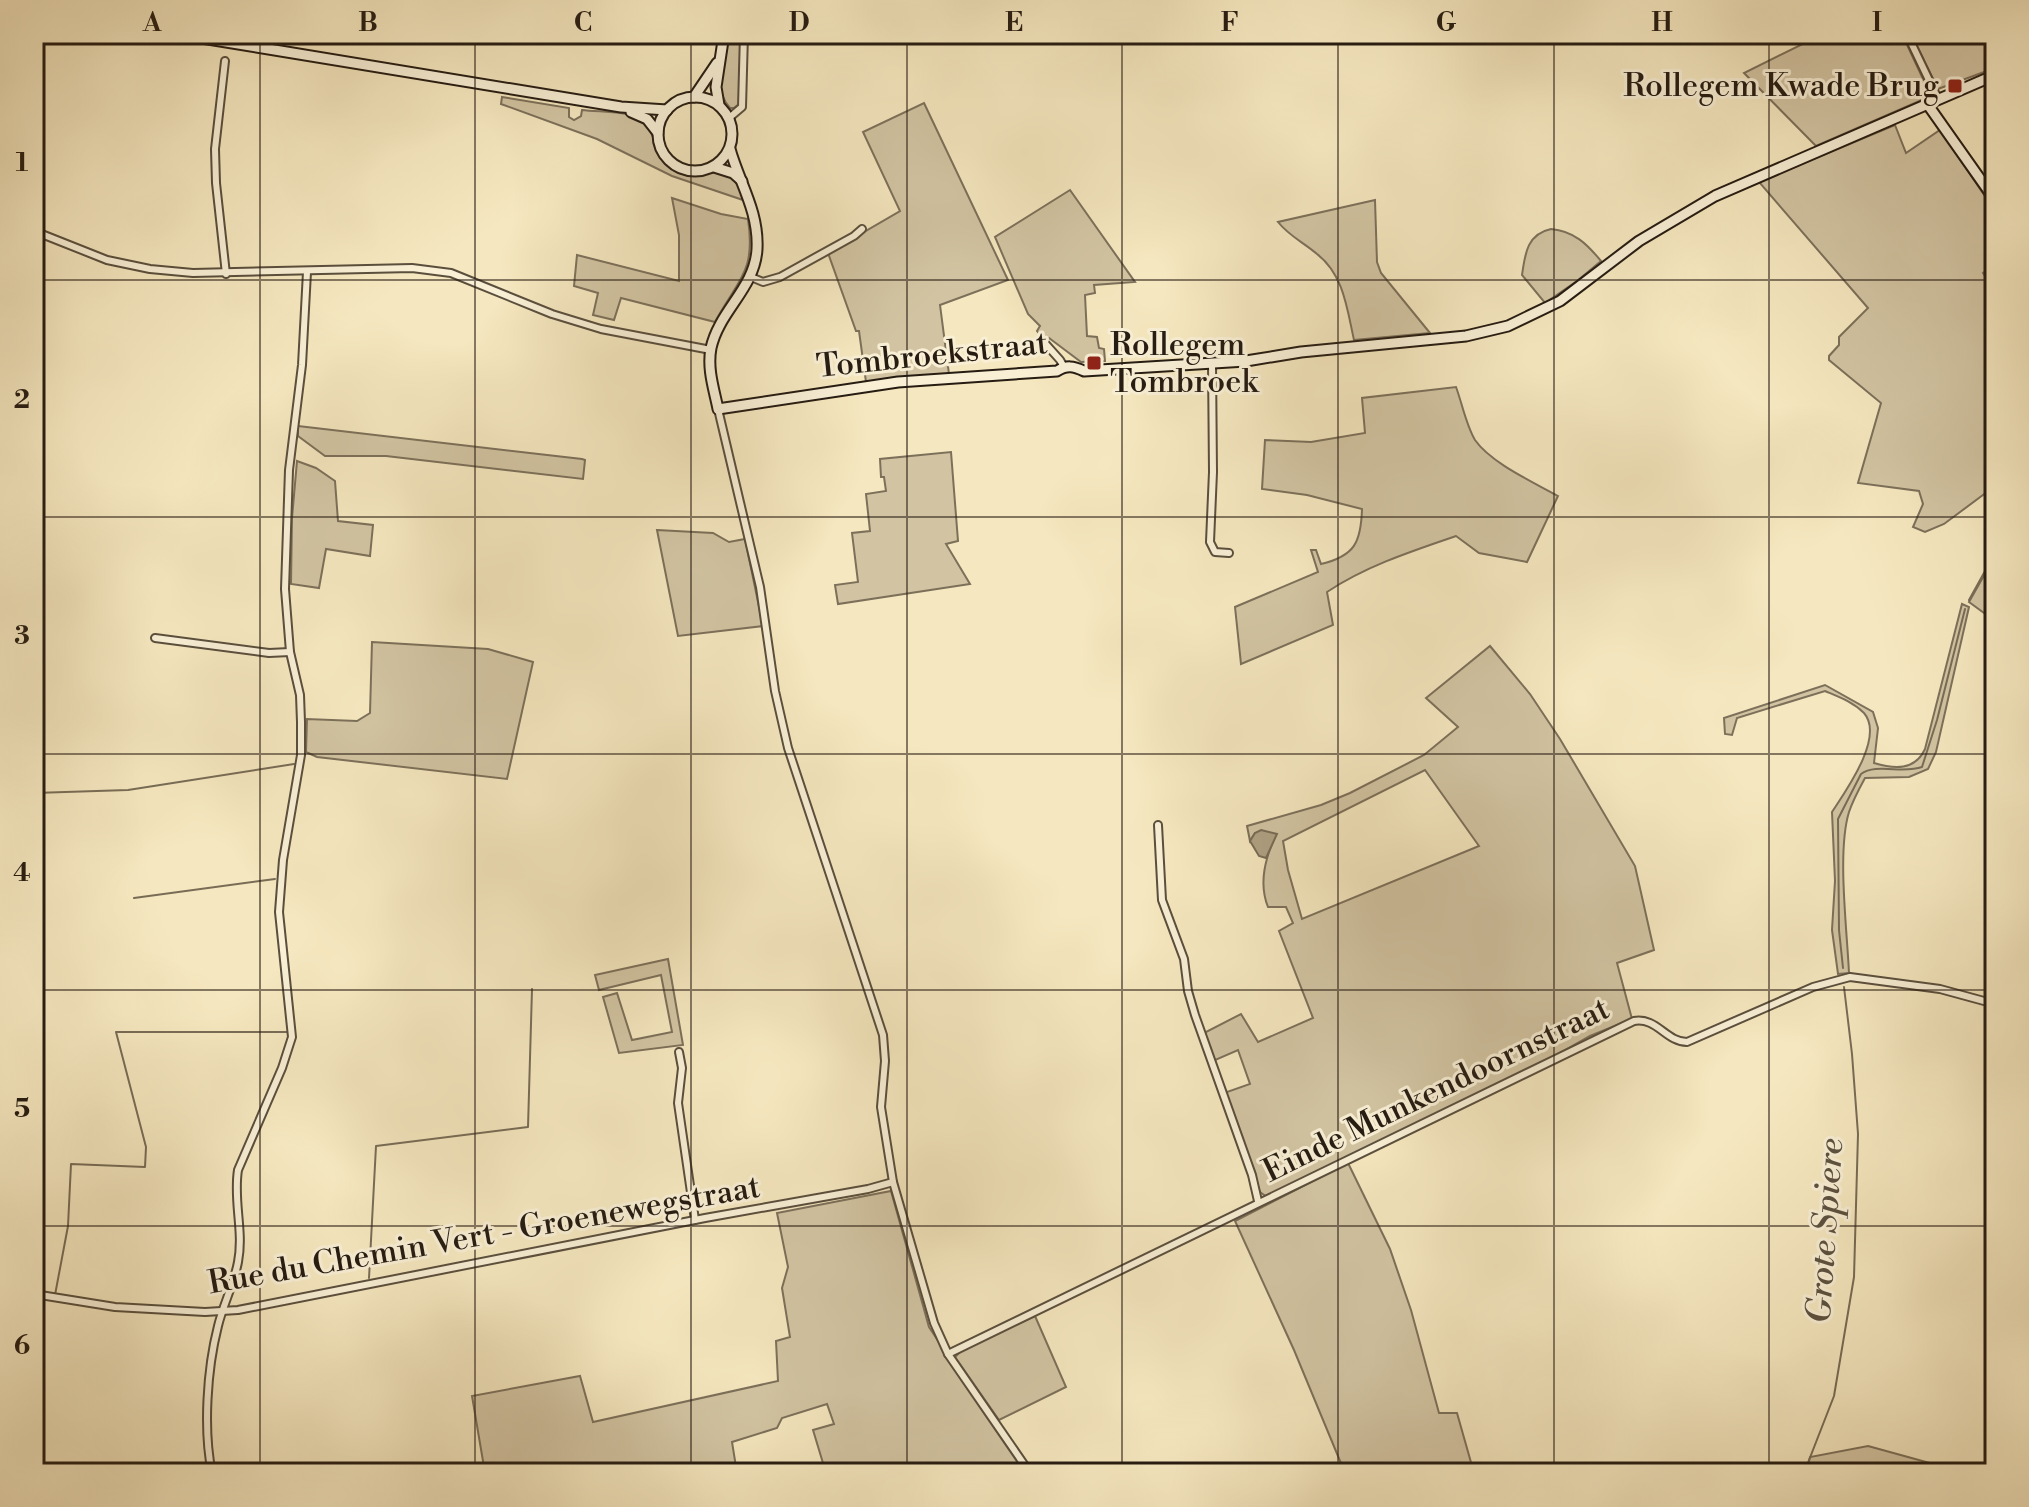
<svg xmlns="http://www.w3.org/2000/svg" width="2029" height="1507" font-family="'Libre Bodoni',serif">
	<rect width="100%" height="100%" fill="#f5e7bf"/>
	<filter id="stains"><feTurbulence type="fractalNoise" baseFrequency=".0025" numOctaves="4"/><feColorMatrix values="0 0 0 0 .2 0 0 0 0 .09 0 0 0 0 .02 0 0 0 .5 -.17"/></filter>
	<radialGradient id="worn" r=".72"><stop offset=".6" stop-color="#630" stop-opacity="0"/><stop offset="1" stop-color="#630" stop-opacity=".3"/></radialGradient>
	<g fill="#d2c4a2" stroke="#7c705a" stroke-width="2" fill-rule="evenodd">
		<path d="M729 34H741L739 104 734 108H730C710 85 725 60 729 34Z"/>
		<polygon points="1823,34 1902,34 1931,96 1816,146 1744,73"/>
		<polygon points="1911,34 1995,34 1995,68 1938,89"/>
		<path d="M502 97 569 108V117L574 120 581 116 582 110C598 112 625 111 637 117 659 127 650 158 675 171 695 182 716 163 733 179 741 186 743 190 743 200L672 176 597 139 501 104Z"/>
		<polygon points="924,103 1008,280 940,305 949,374 866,382 859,331 856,331 828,253 900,211 863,132"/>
		<polygon points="1895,125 1906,153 1940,130 1995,211 1995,264 1983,273 1995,291 1995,309 1989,314 1995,323 1995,486 1944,524 1925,532 1913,527 1923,504 1919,491 1858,483 1881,403 1829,360 1829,356 1839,345 1839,337 1868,308 1759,182"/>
		<polygon points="1070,190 1135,282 1094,285 1095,293 1085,295 1087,336 1097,337 1099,348 1104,349 1105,361 1081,362 1049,338 1045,341 1037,331 1040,326 1028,314 995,237"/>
		<path d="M672 198 721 214 748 219C756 273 738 279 715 322L621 298 614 320 593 315 598 293 574 286 577 255 679 281V235Z"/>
		<path d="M1375 200 1377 262 1381 273 1430 333 1354 340C1347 309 1344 275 1317 254 1303 242 1289 236 1278 222Z"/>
		<path d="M1551 229C1574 231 1587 244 1601 261L1577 281 1545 303 1522 275C1525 254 1527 234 1551 229Z"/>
		<path d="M1456 387C1462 403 1466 425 1475 440 1491 463 1533 482 1558 496L1527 562 1479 553 1456 536C1412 551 1366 566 1327 592L1333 625 1241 664 1235 607 1318 572 1311 550H1316L1321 564C1355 556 1361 542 1362 509L1307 495 1262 489 1265 440 1311 442 1365 433 1362 398Z"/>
		<polygon points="298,426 582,459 585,460 583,479 386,456 325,456 298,436"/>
		<polygon points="951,452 958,541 946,544 970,584 838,604 835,585 858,582 852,533 870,531 866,494 886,491 884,477 881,477 880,459"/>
		<polygon points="297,461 316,468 335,481 338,521 373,525 370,556 326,549 319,588 291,584 292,518"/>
		<polygon points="657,530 713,533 729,542 745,539 763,626 678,636"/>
		<polygon points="1995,556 1995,621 1969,602"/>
		<path d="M1962 604 1969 607 1936 752 1928 769 1909 777 1865 778C1859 789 1853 800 1849 812 1837 851 1847 929 1849 973L1838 974 1832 930 1835 881 1832 812C1845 792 1885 737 1864 713 1853 702 1839 697 1825 691L1737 718 1732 735 1725 734 1724 718 1825 685 1873 712 1878 728 1874 763C1894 769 1915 771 1925 749Z"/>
		<polygon points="372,642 488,649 533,662 507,779 317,757 306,752 307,719 357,721 370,713"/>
		<path d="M1490 646 1530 694 1560 739 1635 866 1654 950 1617 963 1632 1019 1590 1036 1544 1062 1267 1197 1260 1192 1224 1093 1250 1084 1238 1050 1213 1061 1204 1033 1241 1014 1258 1042 1313 1018 1279 931 1293 923 1286 907H1268C1258 882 1266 857 1276 834L1255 833 1250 841 1247 826 1321 805 1350 793 1424 755 1458 727 1426 698ZM1425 770 1479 846 1302 919 1288 870 1283 841Z"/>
		<polygon points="668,959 683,1045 619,1053 603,997 617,993 632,1040 672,1032 661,975 599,990 595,975"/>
		<polygon points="1348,1163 1390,1249 1411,1310 1439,1413 1457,1413 1474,1473 1345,1473 1294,1350 1235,1221"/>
		<polygon points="891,1191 929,1327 1026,1473 826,1473 813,1430 834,1424 827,1404 782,1418 777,1428 732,1442 737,1473 485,1473 472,1396 580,1376 593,1422 778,1381 776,1341 790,1337 782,1288 788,1267 777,1213"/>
		<polygon points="1035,1316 1066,1387 999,1420 955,1357 964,1348"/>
		<polygon points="1868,1446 1966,1473 1806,1473 1810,1457"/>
	</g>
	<polygon fill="#afa284" stroke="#786c56" stroke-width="2" points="1261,830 1277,834 1266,858 1259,856 1250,841 1255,833"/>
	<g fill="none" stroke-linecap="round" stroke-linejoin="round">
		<g stroke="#786c56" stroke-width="2">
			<polyline points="1995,433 1992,435 1995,448"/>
			<polyline points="1969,600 1995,553"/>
			<polyline points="34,793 128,790 294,764"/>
			<polyline points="134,898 275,879"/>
			<path d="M1843 968 1839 930 1838 819 1861 774C1876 763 1903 774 1922 767L1937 720 1965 609"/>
			<polyline points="369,1278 376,1146 528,1127 532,989"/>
			<polyline points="55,1295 68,1226 71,1164 145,1167 146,1147 116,1032 287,1032"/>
			<polyline points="1804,1473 1834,1396 1854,1277 1858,1134 1852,1054 1844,987"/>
		</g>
		<defs>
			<g id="street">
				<polyline points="1907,34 1938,99"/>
				<polyline points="225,61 215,149 216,183 226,274"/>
				<polyline points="729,118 742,107 744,34"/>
				<polyline points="34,231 107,260 150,269 193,273 412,268 451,273 552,314 601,329 711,350"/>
				<polyline points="751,277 763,282 780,277 854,236 862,229"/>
				<polyline points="1043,341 1060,360 1064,367"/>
				<polyline points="1212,364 1213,472 1210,542 1215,552 1229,553"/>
				<polyline points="718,409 760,587 775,691 788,748 883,1035 885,1061 881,1107 893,1182 934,1323 948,1354 1030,1473"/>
				<polyline points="155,638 269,653 290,652"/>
				<polyline points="1158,825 1162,900 1184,959 1188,991 1195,1015 1252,1175 1258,1201"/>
				<polyline points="679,1052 682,1068 678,1103 695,1220"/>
				<polyline points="34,1294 115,1307 205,1312 238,1310 705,1218 868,1189 893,1182"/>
				<path d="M948 1354 1634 1021C1657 1017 1666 1042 1687 1042L1813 987 1850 977 1940 989 1995 1004"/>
				<path d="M212 1473C203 1430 207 1369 218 1326 223 1305 234 1284 238 1262 244 1231 233 1201 238 1170L282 1068 292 1037 279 912 283 860 301 755V722L300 695 290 652 285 589 289 470 302 365 307 272"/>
			</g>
			<g id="secondary">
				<polyline points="177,34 621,107 667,110"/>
				<circle cx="695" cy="134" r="37"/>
				<polyline points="694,97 717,63"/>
				<polyline points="719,105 716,87 724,34"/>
				<polyline points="1928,105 1995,200"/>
				<polyline points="631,112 647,119 658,133"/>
				<path d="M730 149C739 182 759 211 757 249 755 288 719 311 711 348 707 369 714 389 718 409L898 382 1057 371C1067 365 1073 366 1084 371L1246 361 1301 352 1466 336 1508 326 1560 301 1639 241 1715 196 1995 75"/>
				<polyline points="714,167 733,173 742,181"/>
			</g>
		</defs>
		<use href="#street" stroke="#5a4f3d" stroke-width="10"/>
		<use href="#secondary" stroke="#261c12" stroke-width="13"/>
		<use href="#street" stroke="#f8efd5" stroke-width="6"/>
		<use href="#secondary" stroke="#f8efd5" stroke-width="9"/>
	</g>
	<path fill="none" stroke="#261c12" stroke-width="2" stroke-opacity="0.55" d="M260 34V1473M475 34V1473M691 34V1473M907 34V1473M1122 34V1473M1338 34V1473M1554 34V1473M1769 34V1473M34 280H1995M34 517H1995M34 754H1995M34 990H1995M34 1226H1995"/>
	<g fill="#8f2418" stroke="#f8efd5" stroke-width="3">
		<rect x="1947" y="78" width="16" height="16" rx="4"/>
		<rect x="1086" y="355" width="16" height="16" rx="4"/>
	</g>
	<g text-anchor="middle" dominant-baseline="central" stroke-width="6" stroke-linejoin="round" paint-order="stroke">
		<g font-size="32" fill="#261c12" stroke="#f8efd5" text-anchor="end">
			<text x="1939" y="86">Rollegem Kwade Brug</text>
			<text x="1110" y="345" text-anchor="start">Rollegem<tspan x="1110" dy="37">Tombroek</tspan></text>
		</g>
		<g font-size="32" fill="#261c12" stroke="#f8efd5">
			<text transform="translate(932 355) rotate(-6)">Tombroekstraat</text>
			<text transform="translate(1436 1090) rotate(-26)">Einde Munkendoornstraat</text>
			<text transform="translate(484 1235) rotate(-10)">Rue du Chemin Vert - Groenewegstraat</text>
		</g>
		<g font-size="34" font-style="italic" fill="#5d5240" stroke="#f8efd5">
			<text transform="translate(1826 1231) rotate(-86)">Grote Spiere</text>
		</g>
	</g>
	<rect width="2029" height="1507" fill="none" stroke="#f5e7bf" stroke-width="88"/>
	<rect x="44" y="44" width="1941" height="1419" fill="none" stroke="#261c12" stroke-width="3"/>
	<g font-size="26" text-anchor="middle" font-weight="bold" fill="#261c12">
		<text x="152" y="31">A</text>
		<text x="368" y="31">B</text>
		<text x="583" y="31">C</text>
		<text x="799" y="31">D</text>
		<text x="1014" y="31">E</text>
		<text x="1230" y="31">F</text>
		<text x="1446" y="31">G</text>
		<text x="1662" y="31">H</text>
		<text x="1877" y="31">I</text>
		<text x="22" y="171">1</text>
		<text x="22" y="408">2</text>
		<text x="22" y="644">3</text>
		<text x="22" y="881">4</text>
		<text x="22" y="1117">5</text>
		<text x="22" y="1354">6</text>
	</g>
	<rect width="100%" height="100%" filter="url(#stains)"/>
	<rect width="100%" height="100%" fill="url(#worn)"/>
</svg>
